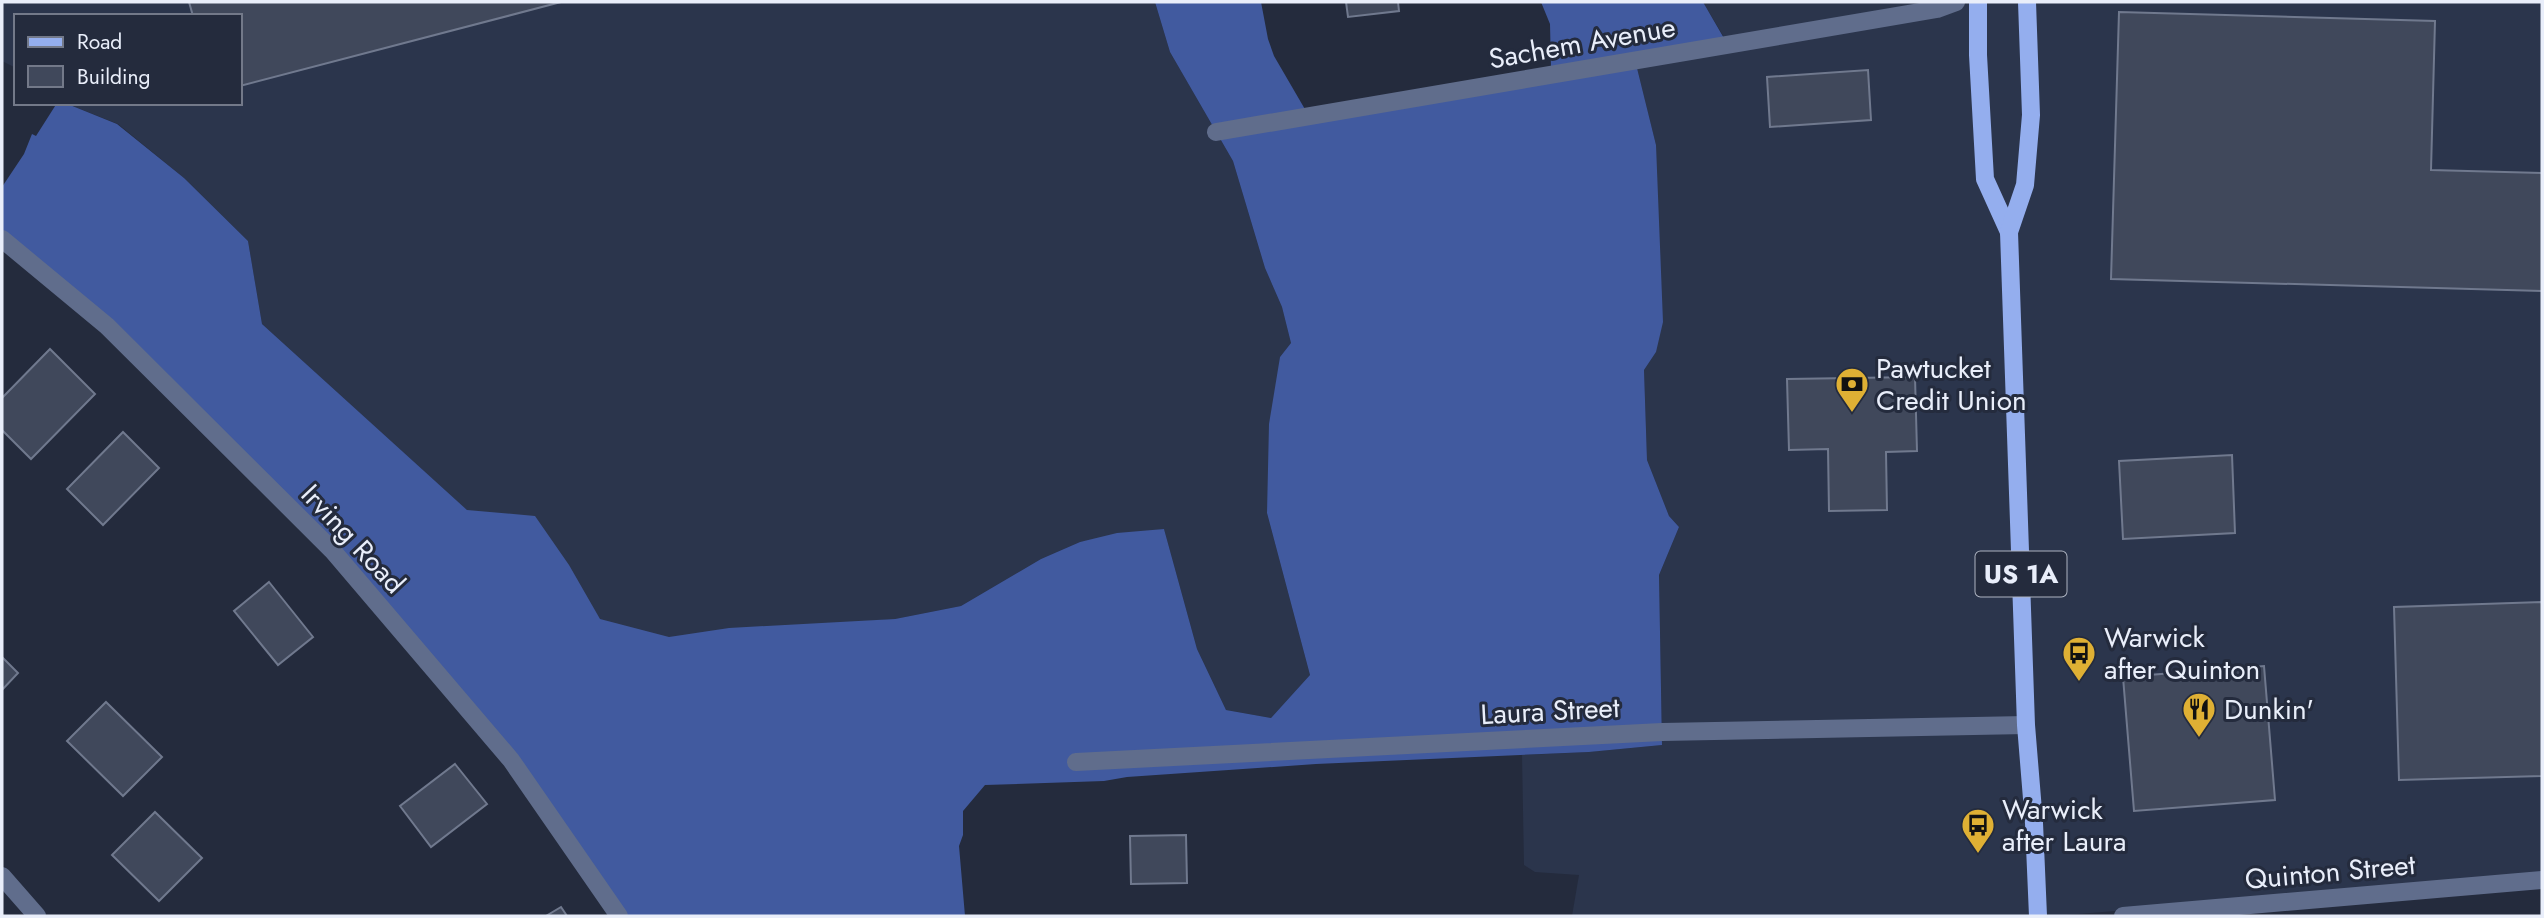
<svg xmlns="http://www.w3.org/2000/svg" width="2544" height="918" font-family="Jost,sans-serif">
	<rect width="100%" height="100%" fill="#242b3d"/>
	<g fill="#2b354c">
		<polygon points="2,2 1155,2 1170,52 1233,161 1265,268 1282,307 1291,343 1280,357 1267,513 1310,675 1271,718 1226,710 1197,649 1164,529 1080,542 1041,559 961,606 895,619 741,631 683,643 600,631 262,324 248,241 184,178 118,124 65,103 240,103 240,16 16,16 16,68 2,61"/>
		<polygon points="1703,2 2542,2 2542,875 2055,916 1572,916 1579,875 1535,872 1524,865 1522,755 1589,752 1662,745 1659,575 1679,527 1669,516 1647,460 1644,370 1656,352 1656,145 1636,64 1725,39"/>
	</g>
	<polygon fill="#415a9f" points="1155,2 1261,2 1268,39 1274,56 1306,111 1551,68 1550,24 1541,2 1703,2 1725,40 1636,64 1656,145 1663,322 1656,352 1644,370 1647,460 1669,516 1679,527 1659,575 1662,745 1589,752 1316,764 1127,777 1104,781 985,785 963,811 963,835 959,846 965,916 627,916 349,562 2,231 2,187 24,154 32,134 36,136 57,103 65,103 117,124 184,178 248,241 262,324 467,510 535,516 569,565 600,619 669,637 729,628 895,619 961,606 1041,559 1080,542 1117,533 1164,529 1197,649 1226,710 1271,718 1310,675 1267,513 1269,424 1280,357 1291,343 1282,307 1265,268 1233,161 1170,52"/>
	<g fill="#40485b" stroke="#70798e" stroke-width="2">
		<polygon points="189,2 561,2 240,86 240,16 193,16"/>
		<polygon points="1346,2 1398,2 1399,11 1348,17"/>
		<polygon points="2119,12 2435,21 2431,170 2542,173 2542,291 2111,279"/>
		<polygon points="1868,70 1871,120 1770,127 1767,77"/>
		<polygon points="50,349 95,394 31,459 2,430 2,398"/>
		<polygon points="1915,377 1917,451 1886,452 1887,510 1829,511 1828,449 1789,450 1787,379"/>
		<polygon points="123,432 159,468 103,525 67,489"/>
		<polygon points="2232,455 2235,533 2123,539 2119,461"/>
		<polygon points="269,582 313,637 278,665 234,611"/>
		<polygon points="2542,602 2542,776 2399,780 2394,607"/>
		<polygon points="2,657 18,673 2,690"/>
		<polygon points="2264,666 2275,800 2134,811 2123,677"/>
		<polygon points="106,702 162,757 123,796 67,741"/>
		<polygon points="455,764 487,804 431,847 400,806"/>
		<polygon points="155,812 202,858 159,901 112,855"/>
		<polygon points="1186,835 1187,883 1131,884 1130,836"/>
		<polygon points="561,907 567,916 546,916"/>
	</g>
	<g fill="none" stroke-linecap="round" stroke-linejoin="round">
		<g stroke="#606d8c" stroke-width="18">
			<polyline points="1216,132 1937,9 1956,2"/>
			<polyline points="2,239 107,326 332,550 511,760 619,916"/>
			<polyline points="1076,762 1662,732 2026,725"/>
			<polyline points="2,876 37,916"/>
			<polyline points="2123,916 2542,880"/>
		</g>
		<g stroke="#94aeee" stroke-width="18">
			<polyline points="1978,2 1978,55 1985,179 2009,232"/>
			<polyline points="2027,2 2031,115 2025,185 2009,232 2026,725 2034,823 2038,916"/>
		</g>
	</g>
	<defs>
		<symbol id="bank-pin" viewBox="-11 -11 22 30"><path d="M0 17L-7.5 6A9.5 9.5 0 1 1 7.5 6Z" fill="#dfb034" stroke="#242b3d"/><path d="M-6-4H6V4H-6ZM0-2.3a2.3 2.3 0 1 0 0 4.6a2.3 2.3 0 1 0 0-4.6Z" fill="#111"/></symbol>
		<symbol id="bus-pin" viewBox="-11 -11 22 30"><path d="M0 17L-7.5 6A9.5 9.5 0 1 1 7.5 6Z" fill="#dfb034" stroke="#242b3d"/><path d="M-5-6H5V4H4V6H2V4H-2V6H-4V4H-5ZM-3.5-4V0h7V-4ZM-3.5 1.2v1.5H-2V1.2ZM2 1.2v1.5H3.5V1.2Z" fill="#111"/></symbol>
		<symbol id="restaurant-pin" viewBox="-11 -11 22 30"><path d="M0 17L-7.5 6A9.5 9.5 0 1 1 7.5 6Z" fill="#dfb034" stroke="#242b3d"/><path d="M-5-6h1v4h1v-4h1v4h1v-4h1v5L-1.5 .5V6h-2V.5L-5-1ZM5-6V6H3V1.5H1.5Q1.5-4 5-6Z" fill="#111"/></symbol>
	</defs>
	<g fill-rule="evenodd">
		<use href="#bank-pin" x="1833" y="365" width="38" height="52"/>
		<use href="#bus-pin" x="2060" y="634" width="38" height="52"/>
		<use href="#restaurant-pin" x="2180" y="690" width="38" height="52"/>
		<use href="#bus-pin" x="1959" y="806" width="38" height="52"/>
	</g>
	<g text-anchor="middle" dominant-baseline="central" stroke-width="6" stroke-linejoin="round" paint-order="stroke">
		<rect fill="#242b3d" stroke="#aeb4c1" stroke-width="2" x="1975.5" y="551.5" width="91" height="45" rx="5"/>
		<g font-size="26" font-weight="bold" fill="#e9eefa">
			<text x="2021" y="574">US 1A</text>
		</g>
		<g font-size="28" fill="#e9eefa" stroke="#242b3d">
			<text transform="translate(1582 43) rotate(-10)">Sachem Avenue</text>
			<text transform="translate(353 539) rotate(47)">Irving Road</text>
			<text transform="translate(1550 711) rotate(-3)">Laura Street</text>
			<text transform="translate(2330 872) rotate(-5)">Quinton Street</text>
		</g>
		<g font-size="28" fill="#e9eefa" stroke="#242b3d" text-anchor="start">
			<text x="1876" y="368">Pawtucket<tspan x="1876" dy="32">Credit Union</tspan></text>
			<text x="2104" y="637">Warwick<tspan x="2104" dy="32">after Quinton</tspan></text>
			<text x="2224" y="709">Dunkin'</text>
			<text x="2002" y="809">Warwick<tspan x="2002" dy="32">after Laura</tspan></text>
		</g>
	</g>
	<rect width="2544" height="918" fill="none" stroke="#e9eefa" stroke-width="7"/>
	<rect x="14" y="14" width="228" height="91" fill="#242b3d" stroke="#737989" stroke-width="2"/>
	<rect x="28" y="37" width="35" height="10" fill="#94aeee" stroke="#737989" stroke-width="2"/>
	<text x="77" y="49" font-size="21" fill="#e9eefa">Road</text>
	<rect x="28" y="66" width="35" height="21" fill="#40485b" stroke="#737989" stroke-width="2"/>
	<text x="77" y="84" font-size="21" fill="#e9eefa">Building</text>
</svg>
